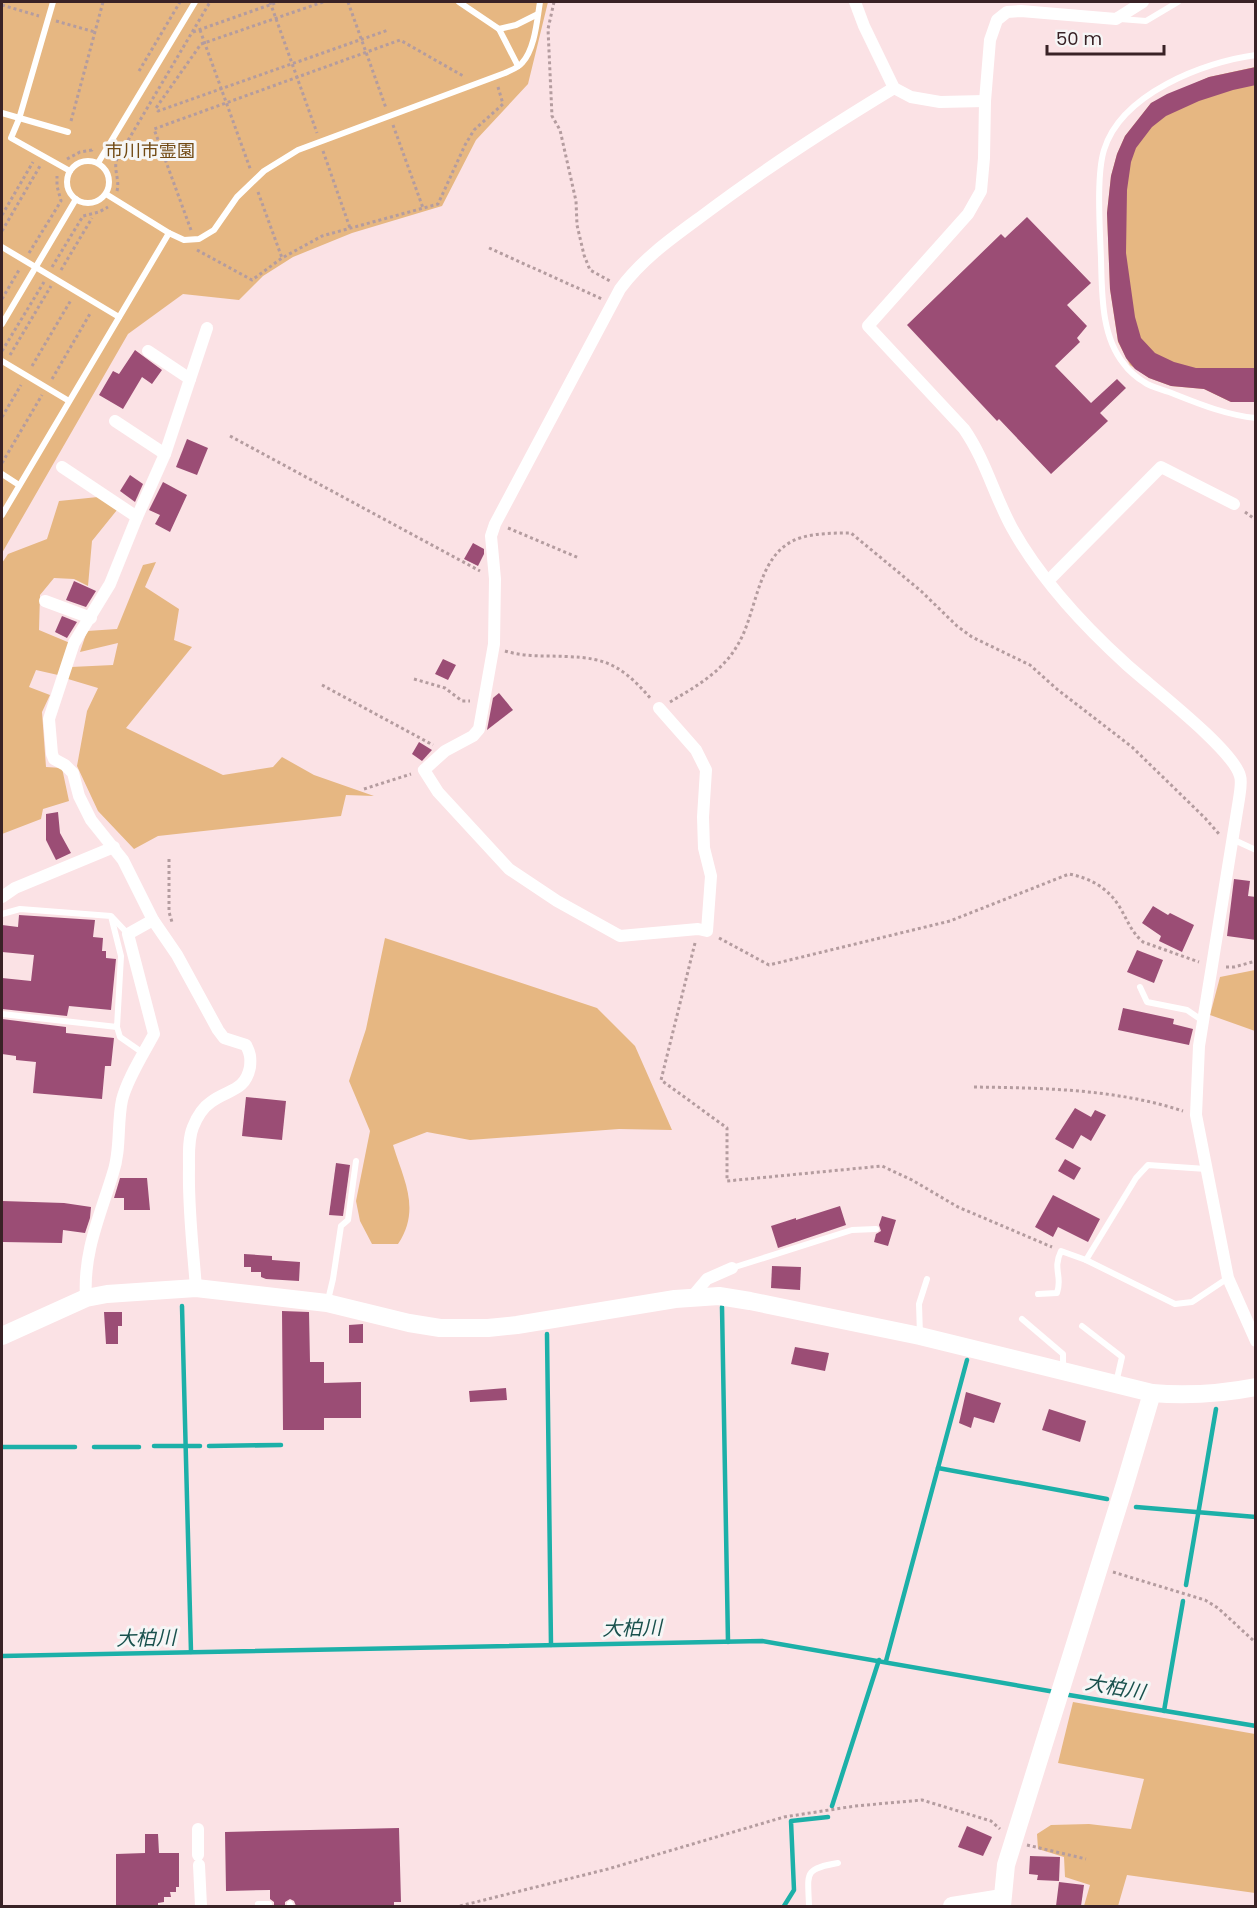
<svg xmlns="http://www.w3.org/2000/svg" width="1257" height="1908" font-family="Poppins,'Noto Sans JP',sans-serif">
	<rect width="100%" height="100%" fill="#fbe2e5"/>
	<g fill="#e6b782">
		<polygon points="2,2 548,2 528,84 476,140 442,206 352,233 293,257 263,276 239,300 183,294 128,334 2,553"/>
		<polygon points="1255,67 1255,402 1231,402 1204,389 1171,386 1149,378 1130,365 1118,342 1110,289 1107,213 1111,176 1117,154 1125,136 1151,103 1209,77"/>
		<polygon points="98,497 117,510 92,541 88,586 74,579 54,578 40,595 39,630 70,643 58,675 36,670 29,687 50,695 42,712 46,767 62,768 69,801 43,809 41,819 2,834 2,563 8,554 47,539 59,501"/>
		<polygon points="156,562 145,587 179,609 174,640 192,647 126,728 223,775 273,767 282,757 314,775 374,796 346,795 341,816 158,836 134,849 98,811 77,766 87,711 98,688 68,679 71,667 113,665 118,643 80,652 87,631 117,629 143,565"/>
		<path d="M385 938 597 1008 635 1046 672 1130 619 1129 470 1140 427 1132 393 1145C404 1181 421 1209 398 1244H372L360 1221 356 1201 370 1131 349 1081 366 1029Z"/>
		<polygon points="1255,970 1255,1031 1210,1015 1220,977"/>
		<polygon points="1073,1702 1255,1734 1255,1893 1127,1875 1118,1906 1084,1906 1090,1885 1065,1877 1064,1857 1038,1849 1037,1834 1051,1825 1089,1824 1131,1829 1144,1779 1058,1763"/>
	</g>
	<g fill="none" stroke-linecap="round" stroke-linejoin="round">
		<g stroke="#1cb0a8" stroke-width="4.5">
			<polyline points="182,1306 191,1652"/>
			<polyline points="722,1307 728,1642"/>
			<polyline points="547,1334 551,1645"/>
			<polyline points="154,1446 200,1446"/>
			<polyline points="209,1446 281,1445"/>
			<polyline points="2,1447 75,1447"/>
			<polyline points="94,1447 139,1447"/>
			<polyline points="938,1468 1107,1499"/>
			<polyline points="1136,1507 1256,1517"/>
			<polyline points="1186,1585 1216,1409"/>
			<polyline points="2,1656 762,1641 1055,1692"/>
			<polyline points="886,1661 967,1360"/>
			<polyline points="1063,1694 1256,1726"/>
			<polyline points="1164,1711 1183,1601"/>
			<polyline points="832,1806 879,1660"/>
			<polyline points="784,1906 794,1890 791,1821 828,1817"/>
		</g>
	</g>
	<g fill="#9b4d75">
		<polygon points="1256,67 1256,85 1233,90 1199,101 1166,116 1152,127 1136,148 1131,162 1127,190 1126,253 1135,317 1141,338 1155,353 1174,362 1196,368 1256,368 1256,402 1231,402 1204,389 1171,386 1149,378 1135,369 1126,358 1118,341 1110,289 1107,213 1111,176 1117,154 1125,136 1151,103 1167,94 1209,77"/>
		<polygon points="1027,217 1091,283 1067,305 1087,326 1077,338 1080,342 1055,366 1091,403 1117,379 1126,388 1100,413 1108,421 1051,474 999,419 997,421 907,325 1001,234 1005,238"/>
		<polygon points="135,350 162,370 152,384 142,377 123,409 99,395 113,371 119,374"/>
		<polygon points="187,439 208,448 197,475 176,467"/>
		<polygon points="130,475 143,484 135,502 120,491"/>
		<polygon points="163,482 187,495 170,532 155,524 160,515 149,510"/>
		<polygon points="473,543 484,549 484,554 478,566 464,559"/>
		<polygon points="74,581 96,591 86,607 66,600"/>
		<polygon points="62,616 77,622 67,638 55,632"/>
		<polygon points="443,659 456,665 448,680 435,674"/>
		<polygon points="499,693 513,710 487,730 493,698"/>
		<polygon points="419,742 432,750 422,761 412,754"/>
		<polygon points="58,812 60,833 71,853 56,860 46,840 46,814"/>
		<polygon points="1234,879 1250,881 1248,896 1256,897 1256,940 1227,936"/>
		<polygon points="1153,906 1168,915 1170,913 1194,925 1182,952 1159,941 1161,936 1142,923"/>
		<polygon points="19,915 95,920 93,937 103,938 102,951 106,951 106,958 116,959 111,1010 69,1006 67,1016 2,1009 2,978 31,981 34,955 2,952 2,925 18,927"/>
		<polygon points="1137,950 1163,960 1154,983 1127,972"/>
		<polygon points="1123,1008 1174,1019 1173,1024 1193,1029 1189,1045 1118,1030"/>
		<polygon points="2,1019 66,1027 66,1033 114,1038 111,1066 105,1066 102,1099 33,1093 36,1062 16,1060 16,1056 2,1054"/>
		<polygon points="246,1097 286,1101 282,1140 242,1136"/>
		<polygon points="1075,1108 1091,1117 1095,1110 1106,1115 1091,1141 1081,1135 1073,1149 1055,1139"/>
		<polygon points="1065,1159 1081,1168 1074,1180 1058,1171"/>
		<polygon points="336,1163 350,1165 343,1216 329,1215"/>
		<polygon points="120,1178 147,1178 150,1210 124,1210 124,1198 114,1198"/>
		<polygon points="1053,1195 1100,1219 1088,1242 1058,1227 1053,1237 1035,1227"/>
		<polygon points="2,1201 64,1203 91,1207 90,1218 85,1233 63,1230 62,1243 2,1242"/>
		<polygon points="840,1206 846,1225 778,1248 771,1226 796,1218 796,1220"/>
		<polygon points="882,1216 896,1220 888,1246 874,1242 876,1234 881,1231 879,1225"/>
		<polygon points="244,1254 272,1256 272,1260 300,1262 299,1281 266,1279 261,1277 261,1272 251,1272 251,1267 244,1267"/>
		<polygon points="772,1266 801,1267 800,1290 771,1288"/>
		<polygon points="282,1311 309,1312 310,1362 324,1362 324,1383 361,1382 361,1418 324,1418 324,1430 283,1430"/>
		<polygon points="104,1312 122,1312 122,1326 118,1326 118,1344 106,1344"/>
		<polygon points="363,1324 363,1343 349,1343 349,1325"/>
		<polygon points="795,1347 829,1353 825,1371 791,1364"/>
		<polygon points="506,1388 507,1400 470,1402 469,1391"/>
		<polygon points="966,1392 1001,1403 994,1423 974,1417 971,1428 959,1423"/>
		<polygon points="1049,1409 1086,1421 1080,1442 1042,1430"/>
		<polygon points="967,1826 992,1837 983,1856 958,1847"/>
		<polygon points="399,1828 401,1902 394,1902 394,1906 296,1906 294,1901 290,1899 285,1902 285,1906 274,1906 274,1902 270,1899 270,1890 226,1891 225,1832"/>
		<polygon points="145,1834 158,1834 159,1853 179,1853 179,1887 176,1887 176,1892 170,1892 171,1897 164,1897 164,1902 158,1903 158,1906 116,1906 116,1854 145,1853"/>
		<polygon points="1030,1856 1060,1857 1059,1881 1037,1880 1038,1875 1029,1874"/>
		<polygon points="1059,1882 1084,1885 1081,1906 1056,1906"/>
	</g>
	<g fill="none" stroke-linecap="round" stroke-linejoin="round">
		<g stroke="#b49c9f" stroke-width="3" stroke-dasharray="3 3" stroke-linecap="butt">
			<polyline points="270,2 317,133"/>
			<polyline points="323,2 201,44 156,108 158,111 388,30"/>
			<polyline points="348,2 386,108"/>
			<polyline points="554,2 548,29 552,116 560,130 576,201 577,225 584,255 590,270 610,281"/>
			<polyline points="2,5 39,16"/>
			<polyline points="56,21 95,32"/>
			<polyline points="200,30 251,171"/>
			<polyline points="193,32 278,2"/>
			<polyline points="139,71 180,2"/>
			<polyline points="71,121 103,2"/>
			<polyline points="393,125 423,208"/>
			<polyline points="323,151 350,228"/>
			<polyline points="67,159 80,152 92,150 93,148"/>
			<path d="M117 191C120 180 113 169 117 159L210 2"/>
			<polyline points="258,192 282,258"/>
			<polyline points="2,215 33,162"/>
			<polyline points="191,230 154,129 400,40 465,77"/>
			<polyline points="2,231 40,166"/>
			<polyline points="489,248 602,299"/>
			<polyline points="197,250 252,280 282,258 322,236 438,204 465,145 474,130 503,104 498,87"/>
			<polyline points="29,253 61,201 57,186 57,176"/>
			<polyline points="52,267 83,216 99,212 108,207"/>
			<polyline points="61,270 92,218"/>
			<polyline points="2,299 19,270"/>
			<polyline points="2,351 44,282"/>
			<polyline points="10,355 51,286"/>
			<polyline points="32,366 71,300"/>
			<polyline points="52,379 91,312"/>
			<polyline points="2,417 21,385"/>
			<polyline points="230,436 480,571"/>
			<polyline points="2,463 42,395"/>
			<polyline points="1245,512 1256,520"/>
			<polyline points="508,528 579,558"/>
			<path d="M505 651C518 655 533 656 547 656 599 657 616 658 651 699"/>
			<polyline points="414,679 445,688 462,701 470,701"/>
			<polyline points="322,685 433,745"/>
			<path d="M670 702C695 687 722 672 737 646 758 613 756 552 800 538 816 533 834 533 851 533L921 591 957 626 972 637 1030 665 1058 690 1132 747 1205 818 1220 835"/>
			<polyline points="364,789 411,774"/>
			<polyline points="169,859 169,912 172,922"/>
			<path d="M719 938 769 965 950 921 1069 874C1090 878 1108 888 1119 906 1127 919 1131 932 1143 942L1199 962"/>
			<polyline points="695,943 661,1080 727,1128 727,1181 882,1166 912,1180 958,1207 1052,1247"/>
			<polyline points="1226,967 1234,967 1256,961"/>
			<path d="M974 1087C1044 1088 1116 1089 1183 1111"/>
			<polyline points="1113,1572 1205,1600 1218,1608 1256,1643"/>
			<polyline points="1027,1845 1086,1859"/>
			<polyline points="460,1906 608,1869 784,1817 855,1806 922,1800 991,1821 1000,1829"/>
		</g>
		<g stroke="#fff" stroke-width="6">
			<polyline points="53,2 19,119 11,138 70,171"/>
			<polyline points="459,2 499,29 518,66"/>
			<polyline points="1120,19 1146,21 1178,2"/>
			<polyline points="499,29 516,25 538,14"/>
			<path d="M1256 55C1203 62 1121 94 1104 150 1096 176 1100 230 1101 259 1102 293 1101 336 1124 364 1128 370 1137 378 1144 382 1151 387 1161 389 1169 392 1197 403 1225 415 1256 418"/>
			<polyline points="2,113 68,132"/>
			<circle cx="88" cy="182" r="21"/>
			<polyline points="98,163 195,2"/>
			<path d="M106 194 169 233 184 240 199 239 214 230 237 197 264 171 298 150 505 73C511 70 518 68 522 63 535 49 537 20 540 2"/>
			<polyline points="2,247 119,317"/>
			<polyline points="2,324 76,199"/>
			<polyline points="2,361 69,401"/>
			<polyline points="2,474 19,485"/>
			<polyline points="2,515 169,233"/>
			<polyline points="1232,839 1256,850"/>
			<polyline points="2,914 20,909 111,916 121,956 117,1027 2,1014"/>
			<polyline points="112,917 128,934"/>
			<polyline points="1140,987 1147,1002 1187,1010 1203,1021"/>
			<polyline points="117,1027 120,1037 143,1053"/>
			<polyline points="1086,1260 1136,1178 1148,1165 1206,1169"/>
			<polyline points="732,1268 852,1230 876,1229"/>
			<path d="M1038 1294 1057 1293C1063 1276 1052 1270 1061 1251L1086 1260 1175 1304 1192 1302 1228 1278"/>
			<polyline points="328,1300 333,1279 341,1226 348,1220 356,1161"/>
			<polyline points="1022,1319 1063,1354 1063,1369"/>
			<polyline points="1082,1326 1122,1357 1116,1383"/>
			<polyline points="920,1335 919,1304 927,1279"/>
			<polyline points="290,1904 291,1906"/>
			<polyline points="259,1906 258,1904 269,1904"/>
			<path d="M809 1906C808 1873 803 1869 838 1863"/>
		</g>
		<g stroke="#fff" stroke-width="12">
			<polyline points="855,2 864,26 894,88 911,97 940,102 985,101"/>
			<path d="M1143 2 1116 19 1021 11 1007 12 997 20 990 40 985 101 984 158 981 191 968 214 868 326 964 429C985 459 994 495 1012 528 1041 580 1082 624 1126 664 1150 686 1233 749 1240 776 1242 782 1240 792 1239 799L1199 1046 1196 1115 1228 1278 1256 1341"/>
			<polyline points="190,379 207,328"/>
			<polyline points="115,421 165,454"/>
			<polyline points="62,467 137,517"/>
			<polyline points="1048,581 1161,467 1234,504"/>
			<polyline points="45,601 91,618"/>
			<path d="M659 708 696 750 706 770 703 817 704 848 711 876 707 931 698 929 620 936 557 901 509 869 438 792 424 770 445 751 473 736 479 729 494 644 495 579 491 536 495 524 620 289C642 259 672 238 702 216 764 169 828 128 894 88"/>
			<polyline points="2,897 15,888 114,847"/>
			<path d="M153 920 177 955 218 1030 224 1038 246 1045C250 1053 251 1057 250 1067 245 1092 228 1089 211 1102 202 1108 197 1117 193 1127 188 1139 189 1155 189 1168 188 1209 193 1248 196 1288"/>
			<path d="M86 1298C83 1252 100 1216 113 1173 121 1150 117 1124 122 1100 127 1079 144 1053 154 1034L128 934 153 920 123 860 91 820 79 796 73 773 65 765 54 759 52 754 49 719 74 643 110 584 137 517 165 454 190 379 148 351"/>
			<polyline points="691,1298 707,1279 732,1268"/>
			<polyline points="198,1829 198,1855"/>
			<polyline points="199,1865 201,1906"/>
		</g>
		<g stroke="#fff" stroke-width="18">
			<path d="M2 1336 86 1298 107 1294 196 1288 327 1303 409 1323 440 1328H488L517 1325 675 1299 719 1296 750 1301 920 1336 1152 1393C1188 1396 1220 1394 1256 1387"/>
			<polyline points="952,1906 1002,1898"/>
			<polyline points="1002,1906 1006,1865 1125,1484 1152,1393"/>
		</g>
	</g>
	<g text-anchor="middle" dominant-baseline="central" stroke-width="6" stroke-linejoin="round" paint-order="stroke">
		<g font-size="18" fill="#714912" stroke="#f6f6f6">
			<text x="150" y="150">市川市霊園</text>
		</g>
		<g font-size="20" font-style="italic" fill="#19514d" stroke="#f6f6f6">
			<text transform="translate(632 1628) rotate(-1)">大柏川</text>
			<text transform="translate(146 1638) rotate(-1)">大柏川</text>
			<text transform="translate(1115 1687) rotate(10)">大柏川</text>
		</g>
	</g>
	<rect width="1257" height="1908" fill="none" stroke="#392226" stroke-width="6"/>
	<path d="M1047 45v9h117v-9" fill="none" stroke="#392226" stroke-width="3"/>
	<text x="1056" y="45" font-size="18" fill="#392226" stroke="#f6f6f6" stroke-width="4.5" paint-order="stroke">50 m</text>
</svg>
